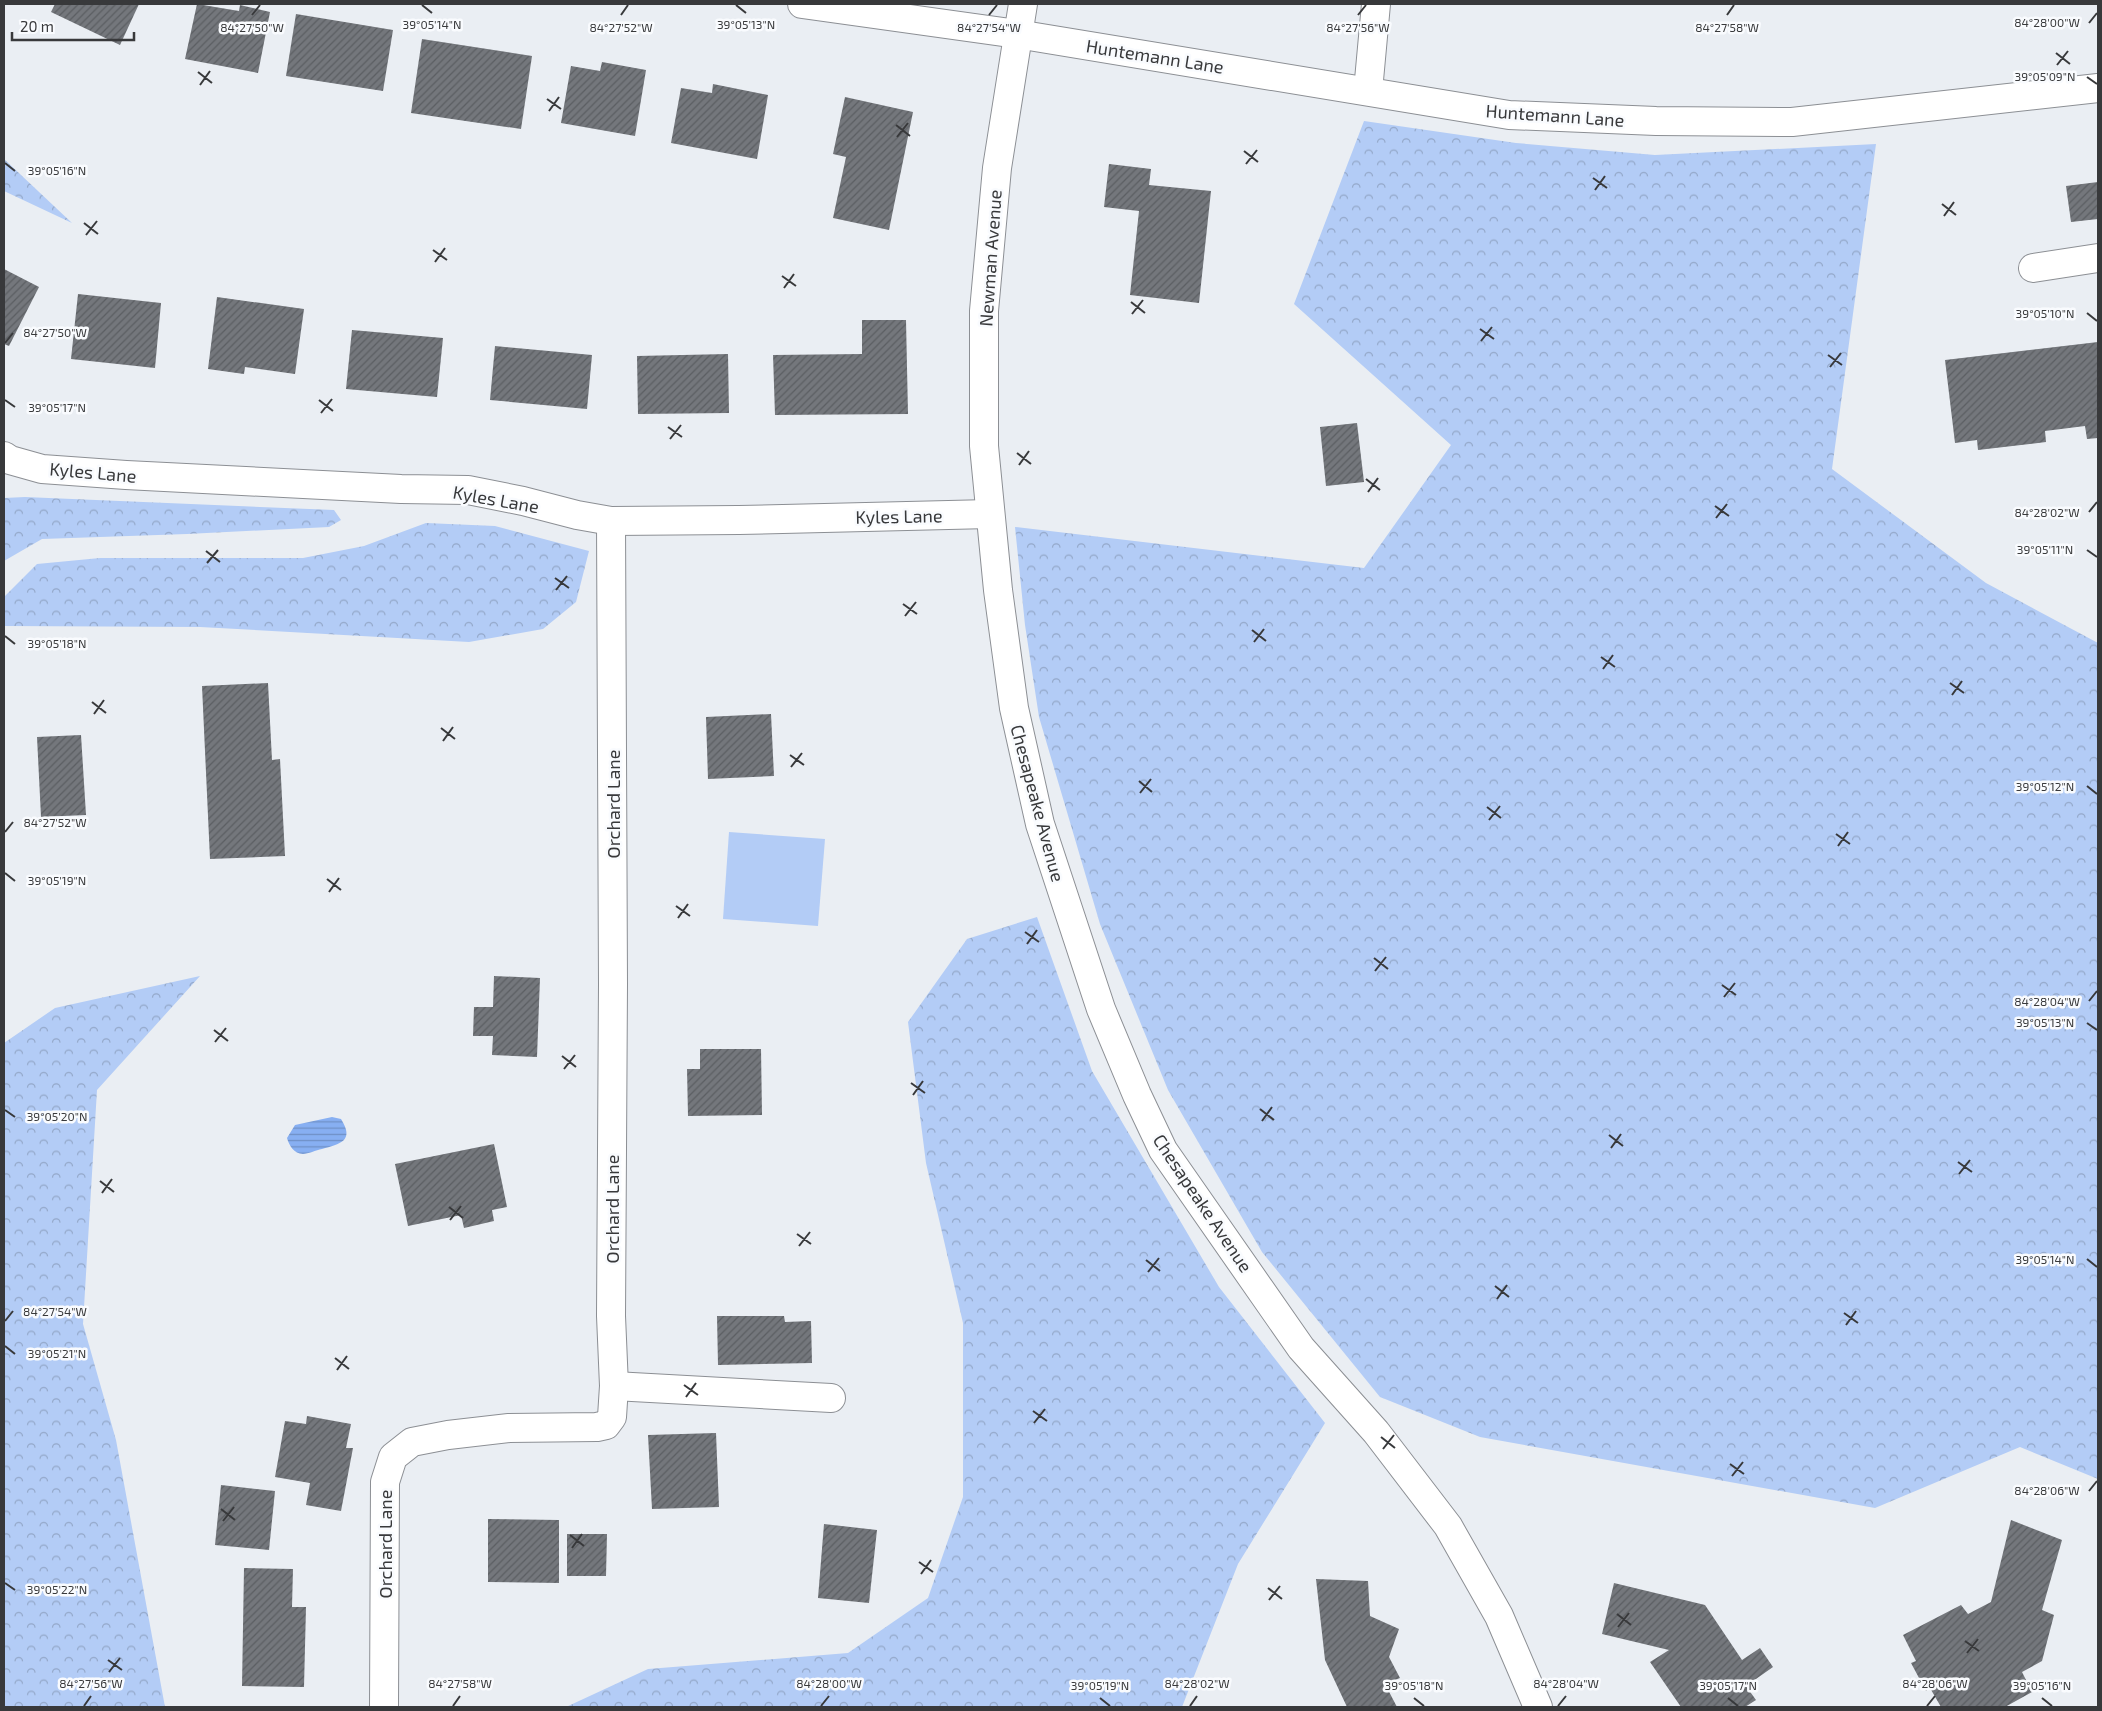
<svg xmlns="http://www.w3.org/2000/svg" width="2102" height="1711" font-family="'Exo 2',sans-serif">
	<defs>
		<pattern id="forest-crowns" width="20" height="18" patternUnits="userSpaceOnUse" patternTransform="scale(1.25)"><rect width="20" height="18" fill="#b3ccf6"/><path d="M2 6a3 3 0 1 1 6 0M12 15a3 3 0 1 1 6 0" fill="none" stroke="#93a7c8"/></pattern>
		<pattern id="water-rules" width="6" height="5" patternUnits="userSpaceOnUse" patternTransform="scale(1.25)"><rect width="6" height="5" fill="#87aff2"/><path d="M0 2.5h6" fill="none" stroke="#6f8fc5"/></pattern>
		<pattern id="building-hatch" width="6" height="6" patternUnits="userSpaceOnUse" patternTransform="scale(1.25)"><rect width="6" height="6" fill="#74777c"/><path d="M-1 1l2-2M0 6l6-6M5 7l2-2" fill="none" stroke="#5b5e62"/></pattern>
	</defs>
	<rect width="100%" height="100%" fill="#eaeef3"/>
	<g fill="url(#forest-crowns)">
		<polygon points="1364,121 1516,143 1655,155 1876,144 1832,469 1986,583 2098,643 2098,1479 2020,1447 1875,1508 1480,1437 1380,1397 1262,1252 1168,1090 1100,924 1039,717 1025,625 1015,527 1364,568 1451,445 1294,304"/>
		<polygon points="4,159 72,223 4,191"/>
		<polygon points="25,497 334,510 341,520 329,527 187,534 42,539 4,561 4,498"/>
		<polygon points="426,523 495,526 589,551 576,602 543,629 469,642 200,627 4,626 4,597 37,564 100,558 303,558 364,546"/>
		<polygon points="1037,917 1092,1071 1219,1287 1325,1423 1238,1564 1182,1707 566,1707 648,1669 848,1653 928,1598 963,1497 963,1323 926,1163 908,1022 967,939"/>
		<polygon points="200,976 97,1090 83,1324 116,1440 165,1707 4,1707 4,1043 55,1008"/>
	</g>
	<polygon fill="#b3ccf6" points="729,832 825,839 818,926 723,919"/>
	<path fill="url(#water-rules)" d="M332 1117 341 1119C355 1141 340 1144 322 1149 316 1150 308 1154 303 1154 294 1154 289 1145 287 1138L295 1125Z"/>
	<g fill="url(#building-hatch)">
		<polygon points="55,4 139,4 120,45 51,12"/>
		<polygon points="197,4 239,11 240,5 270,12 258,73 185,59"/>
		<polygon points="296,14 393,30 383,91 286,76"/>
		<polygon points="422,39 532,56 521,129 411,113"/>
		<polygon points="602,62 646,70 635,136 561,123 571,66 600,71"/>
		<polygon points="713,84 768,95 757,159 671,143 681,88 712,93"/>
		<polygon points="845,97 913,112 889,230 833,218 846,157 833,154"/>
		<polygon points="1109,164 1151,169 1149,185 1211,191 1199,303 1130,295 1139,211 1104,207"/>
		<polygon points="2098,182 2098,219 2071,222 2066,186"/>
		<polygon points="4,269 39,287 9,346 4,344"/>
		<polygon points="78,294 161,303 155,368 71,359"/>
		<polygon points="217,297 304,309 295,374 245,367 244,374 208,369"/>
		<polygon points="862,320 906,320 908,414 775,415 773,355 862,354"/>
		<polygon points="352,330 443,338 437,397 346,389"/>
		<polygon points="2098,342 2098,438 2087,439 2085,426 2045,431 2046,442 1978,450 1977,440 1955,443 1945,360"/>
		<polygon points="495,346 592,355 587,409 490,400"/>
		<polygon points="728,354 729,413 638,414 637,356"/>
		<polygon points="1357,423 1364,482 1326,486 1320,427"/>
		<polygon points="268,683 272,760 280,759 285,856 210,859 202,686"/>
		<polygon points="771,714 774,776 708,779 706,717"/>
		<polygon points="81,735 86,815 41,817 37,737"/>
		<polygon points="494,976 540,978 537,1057 492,1055 493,1036 473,1036 474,1007 493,1007"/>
		<polygon points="700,1049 761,1049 762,1115 688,1116 687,1069 700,1069"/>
		<polygon points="494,1144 507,1207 492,1210 494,1221 464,1228 461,1215 408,1226 395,1164"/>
		<polygon points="717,1316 784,1316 785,1322 811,1321 812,1363 718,1365"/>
		<polygon points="307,1416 351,1424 346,1448 353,1448 341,1511 306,1505 310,1483 275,1477 285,1421 306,1424"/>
		<polygon points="716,1433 719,1507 652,1509 648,1435"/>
		<polygon points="221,1485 275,1491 269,1550 215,1545"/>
		<polygon points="488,1519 559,1520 559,1583 488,1582"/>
		<polygon points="2011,1520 2062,1540 2042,1610 2054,1615 2042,1661 2022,1672 2032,1692 2005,1707 1941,1707 1930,1688 1926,1691 1911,1663 1916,1661 1903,1635 1961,1605 1968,1614 1991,1602"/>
		<polygon points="824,1524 877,1530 869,1603 818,1598"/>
		<polygon points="567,1534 607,1534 606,1576 567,1576"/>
		<polygon points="244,1568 293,1569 292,1607 306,1607 304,1687 242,1686"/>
		<polygon points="1316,1579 1368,1581 1370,1616 1399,1629 1389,1657 1400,1678 1385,1684 1397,1707 1347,1707 1325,1660"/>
		<polygon points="1614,1583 1705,1605 1742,1660 1760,1648 1773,1667 1746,1686 1756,1700 1745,1707 1681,1707 1650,1662 1669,1650 1602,1634"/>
	</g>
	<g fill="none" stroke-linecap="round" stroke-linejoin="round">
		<defs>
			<g id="minor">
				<polyline points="802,4 1017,34 1509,115 1656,121 1792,122 2098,88"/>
				<polyline points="1023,4 997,168 984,311 984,446 998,590 1014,708 1040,824 1101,1009 1137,1095 1163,1150 1301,1348 1376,1432 1448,1526 1499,1616 1538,1707"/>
				<polyline points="1368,91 1376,4"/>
				<polyline points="2033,268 2098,258"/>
				<polyline points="4,456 10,460 42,469 126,475 401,489 468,490 523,501 577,515 611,521 739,520 990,514"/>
				<polyline points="614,1386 831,1398"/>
				<polyline points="384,1707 385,1482 393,1457 412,1442 448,1435 509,1428 597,1427 606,1425 612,1417 614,1386 611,1316 613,984 611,521"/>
			</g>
		</defs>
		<use href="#minor" stroke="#8c8f94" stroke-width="30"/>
		<use href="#minor" stroke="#fff" stroke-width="28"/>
	</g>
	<path fill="none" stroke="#38393b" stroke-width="2" d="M422 5 432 13M736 5 746 13M252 15 260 5M621 15 628 5M989 15 997 5M1358 15 1366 5M1727 15 1734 5M2089 23 2097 13M2056 53 2070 64M2057 65 2068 51M198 72 212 83M2087 77 2097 84M200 85 210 71M547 99 561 109M549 111 559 97M896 125 910 136M897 137 908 123M1244 151 1258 162M5 163 15 171M1246 164 1257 150M1593 178 1607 188M1595 190 1605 176M1942 204 1956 215M1944 216 1954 202M84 223 98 234M86 235 97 221M433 250 447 260M435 262 445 248M782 276 796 286M784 288 794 274M1131 302 1145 313M2087 313 2097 321M1132 314 1143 300M1480 329 1494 339M1481 341 1492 327M5 343 13 333M1828 355 1842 365M1830 367 1841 353M5 400 15 407M319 400 333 411M321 413 332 399M668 427 682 437M670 439 681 425M1017 453 1031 464M1019 465 1029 451M1366 479 1380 490M1368 492 1378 478M1715 506 1729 516M2089 512 2097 502M1716 518 1727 504M2087 550 2097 557M206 551 220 562M207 563 218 550M555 578 569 588M556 590 567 576M903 604 917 614M905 616 916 602M1252 630 1266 641M5 636 15 644M1254 642 1264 629M1601 657 1615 667M1603 669 1613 655M1950 683 1964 693M1952 695 1962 681M92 702 106 713M94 714 104 700M441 728 455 739M443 741 453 727M790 755 804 765M791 767 802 753M1139 781 1152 792M2087 786 2097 794M1140 793 1151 779M1487 807 1501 818M1489 820 1500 806M5 832 13 822M1836 834 1850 844M1838 846 1848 832M5 873 15 881M327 879 341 890M329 892 339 878M676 906 690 916M678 918 688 904M1025 932 1039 942M1027 944 1037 930M1374 958 1388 969M1375 971 1386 957M1722 985 1736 995M1724 997 1735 983M2089 1001 2097 991M2087 1023 2097 1030M214 1030 228 1041M215 1042 226 1028M562 1056 576 1067M564 1069 575 1055M911 1083 925 1093M913 1095 923 1081M1260 1109 1274 1120M5 1110 15 1117M1262 1121 1272 1107M1609 1135 1623 1146M1611 1148 1621 1134M1958 1162 1972 1172M1959 1174 1970 1160M100 1181 114 1192M102 1193 112 1179M449 1207 463 1218M450 1220 461 1206M797 1234 811 1244M799 1246 810 1232M2087 1259 2097 1267M1146 1260 1160 1271M1148 1272 1159 1258M1495 1286 1509 1297M1497 1299 1507 1285M1844 1313 1858 1323M5 1321 13 1311M1846 1325 1856 1311M5 1346 15 1354M335 1358 349 1369M337 1370 347 1356M684 1385 698 1395M686 1397 696 1383M1033 1411 1047 1421M1034 1423 1045 1409M1381 1437 1395 1448M1383 1449 1394 1435M1730 1464 1744 1474M1732 1476 1743 1462M2089 1491 2097 1481M221 1509 235 1520M223 1521 234 1507M570 1535 584 1546M572 1548 582 1534M919 1562 933 1572M921 1574 931 1560M5 1583 15 1590M1268 1588 1282 1599M1269 1600 1280 1586M1617 1614 1631 1625M1618 1627 1629 1613M1965 1641 1979 1651M1967 1653 1978 1639M108 1660 122 1670M109 1672 120 1658M1100 1698 1110 1706M1414 1698 1424 1706M1728 1698 1738 1706M2042 1698 2052 1706M84 1706 91 1696M453 1706 460 1696M821 1706 829 1696M1190 1706 1197 1696M1558 1706 1566 1696M1927 1706 1935 1696"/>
	<g text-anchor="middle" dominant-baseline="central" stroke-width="5" stroke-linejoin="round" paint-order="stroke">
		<g font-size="18" fill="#38393b" stroke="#f9fbfe">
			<text transform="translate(1155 56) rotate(9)">Huntemann Lane</text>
			<text transform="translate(1555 115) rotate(4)">Huntemann Lane</text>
			<text transform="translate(990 258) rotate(-86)">Newman Avenue</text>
			<text transform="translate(93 472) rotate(5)">Kyles Lane</text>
			<text transform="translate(496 499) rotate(10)">Kyles Lane</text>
			<text transform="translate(899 516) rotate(-1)">Kyles Lane</text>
			<text transform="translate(1038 803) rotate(75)">Chesapeake Avenue</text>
			<text transform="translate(613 804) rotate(-90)">Orchard Lane</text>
			<text transform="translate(1203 1203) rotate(56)">Chesapeake Avenue</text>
			<text transform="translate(612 1209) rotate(-90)">Orchard Lane</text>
			<text transform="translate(385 1544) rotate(-90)">Orchard Lane</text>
		</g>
	</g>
	<g font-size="12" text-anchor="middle" fill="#38393b" stroke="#f9fbfe" stroke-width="5" stroke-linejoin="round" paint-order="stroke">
		<text x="2047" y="27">84°28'00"W</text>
		<text x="432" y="29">39°05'14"N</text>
		<text x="746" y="29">39°05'13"N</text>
		<text x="252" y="32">84°27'50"W</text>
		<text x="621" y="32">84°27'52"W</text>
		<text x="989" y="32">84°27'54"W</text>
		<text x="1358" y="32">84°27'56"W</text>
		<text x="1727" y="32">84°27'58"W</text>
		<text x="2045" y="81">39°05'09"N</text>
		<text x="57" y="175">39°05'16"N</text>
		<text x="2045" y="318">39°05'10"N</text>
		<text x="55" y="337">84°27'50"W</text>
		<text x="57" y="412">39°05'17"N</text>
		<text x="2047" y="517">84°28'02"W</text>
		<text x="2045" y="554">39°05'11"N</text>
		<text x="57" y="648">39°05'18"N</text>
		<text x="2045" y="791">39°05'12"N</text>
		<text x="55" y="827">84°27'52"W</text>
		<text x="57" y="885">39°05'19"N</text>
		<text x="2047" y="1006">84°28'04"W</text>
		<text x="2045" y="1027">39°05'13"N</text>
		<text x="57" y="1121">39°05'20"N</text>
		<text x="2045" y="1264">39°05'14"N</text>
		<text x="55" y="1316">84°27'54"W</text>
		<text x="57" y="1358">39°05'21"N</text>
		<text x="2047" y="1495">84°28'06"W</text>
		<text x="57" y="1594">39°05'22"N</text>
		<text x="91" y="1688">84°27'56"W</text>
		<text x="460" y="1688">84°27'58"W</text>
		<text x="829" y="1688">84°28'00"W</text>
		<text x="1197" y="1688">84°28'02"W</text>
		<text x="1566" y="1688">84°28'04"W</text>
		<text x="1935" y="1688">84°28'06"W</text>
		<text x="1100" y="1690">39°05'19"N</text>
		<text x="1414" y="1690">39°05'18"N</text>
		<text x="1728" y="1690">39°05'17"N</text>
		<text x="2042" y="1690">39°05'16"N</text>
	</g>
	<rect width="2102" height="1711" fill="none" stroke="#38393b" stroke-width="10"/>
	<path d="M12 32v8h122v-8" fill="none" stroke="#38393b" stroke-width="2.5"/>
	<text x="20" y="32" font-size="15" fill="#38393b" stroke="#f9fbfe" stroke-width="4" paint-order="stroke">20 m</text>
</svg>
